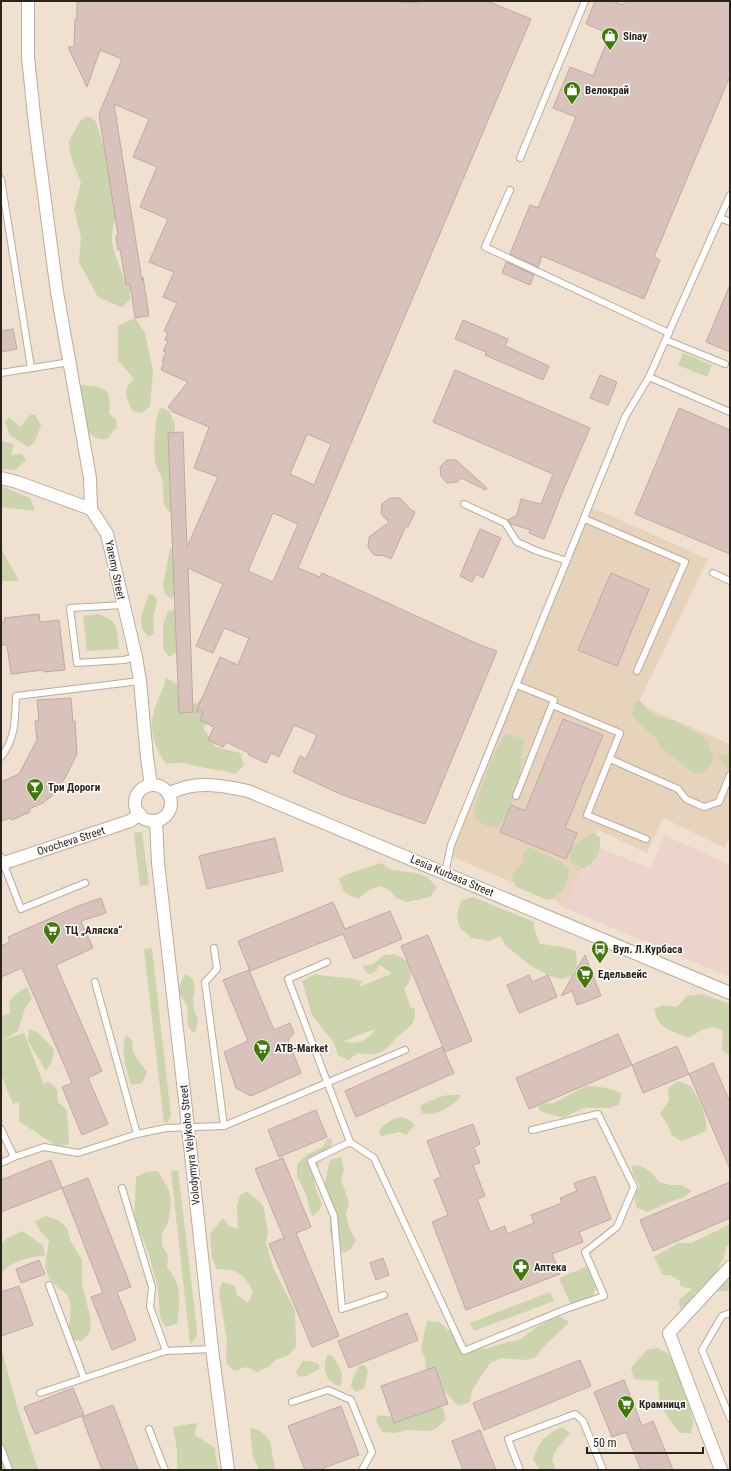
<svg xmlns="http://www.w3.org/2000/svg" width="731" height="1471" font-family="'Roboto Condensed',sans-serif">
	<rect width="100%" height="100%" fill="#efe0d0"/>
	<polygon fill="#ecd3cc" points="664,835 730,865 730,977 558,905 573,868 587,870 597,847 651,869"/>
	<polygon fill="#e7d3bc" points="591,507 708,559 638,704 730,744 730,836 725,848 663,818 647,853 598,830 565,904 447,855"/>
	<g fill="#cbd4ad" fill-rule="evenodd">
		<polygon points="87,117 92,118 96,122 105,150 118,207 112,233 112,243 115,255 126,285 130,284 130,299 123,307 118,306 98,297 79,262 81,237 74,209 81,183 71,157 69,146 69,141 79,123 82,119"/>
		<polygon points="135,318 145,333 153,371 150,406 142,413 132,411 126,396 127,387 134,379 118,360 118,326"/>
		<polygon points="683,353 712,365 707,377 678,365"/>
		<path d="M82 385C107 387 112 389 109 414L116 419 117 427 107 439C90 441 87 429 79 416L85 411 77 389Z"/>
		<path d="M162 408 169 411 175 425 174 441V515C158 506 166 493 162 479 161 474 157 470 156 465 153 457 155 421 158 413 159 409 159 410 162 408Z"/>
		<polygon points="30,415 35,415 41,425 34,443 28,447 10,435 5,422 9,417 20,427"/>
		<polygon points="1,441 14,444 11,455 22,454 26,460 15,470 1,469"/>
		<polygon points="1,486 30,498 35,511 1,507"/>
		<polygon points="1,548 19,581 1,581"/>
		<polygon points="170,548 174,551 179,588 172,599 165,594 163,586"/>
		<path d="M149 594 155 596 157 601 153 619 154 633 149 637C134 625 144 610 149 594Z"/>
		<polygon points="175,610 179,651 169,657 163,649 163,625 168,611"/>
		<path d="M98 614C120 621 116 630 119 649L87 651 83 616Z"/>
		<path d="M166 678C180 685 183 689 185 705L197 703 205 694 210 717 203 728 216 747 240 753 244 765 236 774C224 770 213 770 201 767 187 764 180 761 166 764 154 748 148 726 155 708 159 696 163 691 166 678Z"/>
		<polygon points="640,701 654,716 673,720 701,735 708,743 714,759 709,768 701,774 692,772 661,748 654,736 638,723 632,714 635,702"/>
		<polygon points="505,734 518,737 525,740 522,755 520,776 513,788 512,801 506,817 497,828 484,825 476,818 474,809 491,760"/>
		<polygon points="730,752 730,769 722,763 718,755 726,754"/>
		<polygon points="142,832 149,885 140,886 134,833"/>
		<path d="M592 833 600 837C600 856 598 858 584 869L575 865 569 859 570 849C577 842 585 839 592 833Z"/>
		<path d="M529 847 561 862 570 869C565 886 565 894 547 900L515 886 512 876 522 863 523 854Z"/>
		<path d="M381 863 392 870 416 873 427 877 437 887 430 897 407 902 396 898 391 891 380 886 369 890 359 898C345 895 344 893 339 879L347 874Z"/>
		<polygon points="473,897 534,922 534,928 540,944 564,947 576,951 577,966 572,976 561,979 550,976 531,966 506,946 500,936 489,941 472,938 460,928 457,916 461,901"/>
		<polygon points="152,948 171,1116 168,1122 164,1123 144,949"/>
		<path d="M384 955C388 955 394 954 397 955 414 962 415 978 404 989L411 1008H415C415 1027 411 1025 398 1036 395 1038 393 1042 390 1045 380 1055 370 1056 358 1053L348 1060 338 1055 334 1043 312 1015 302 981 315 974C331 978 347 976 362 981L359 987 391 974 390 972 380 965 374 973 368 974 362 966 373 964ZM375 1029C369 1040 356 1046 344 1041Z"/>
		<path d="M186 974 193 979C196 988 194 992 193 1001 193 1015 203 1019 194 1033 184 1026 189 1017 187 1006 185 1000 179 996 179 989 180 983 183 978 186 974Z"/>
		<polygon points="27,987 32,998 25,1008 18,1031 1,1041 1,1016 10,1013 9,1001 17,993"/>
		<path d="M702 994 730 1004V1056L722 1050 723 1031C711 1023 699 1032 688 1038 671 1030 658 1029 654 1009L663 1005 677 1007 687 996Z"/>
		<polygon points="29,1029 37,1032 54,1049 52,1061 46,1071 28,1041"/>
		<polygon points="24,1033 44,1085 48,1081 57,1089 58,1102 67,1110 69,1144 58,1147 19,1121 19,1102 13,1104 1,1074 1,1041"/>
		<path d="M126 1034 132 1041 133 1053 147 1072 142 1083 131 1085C126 1067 120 1051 126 1034Z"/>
		<path d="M678 1081 691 1086C699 1100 708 1115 706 1131L682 1141 672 1136 667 1123 660 1114 669 1101 668 1088Z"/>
		<path d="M586 1086C599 1086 609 1088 621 1093L619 1105 608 1108H584L563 1118 540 1111 538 1107 542 1104 554 1103Z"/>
		<path d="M448 1095H461C458 1103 440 1113 432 1114 429 1114 425 1113 422 1113L420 1106C429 1101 438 1097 448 1095Z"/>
		<path d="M400 1117 408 1119 415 1125 406 1135 400 1132 381 1136 379 1131C385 1124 391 1119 400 1117Z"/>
		<path d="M332 1138C332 1150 328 1154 319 1160L318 1171 314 1179 316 1191 322 1204 320 1209 313 1216 311 1214 306 1194 297 1176V1164L308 1154 323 1147 327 1139Z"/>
		<polygon points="341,1157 344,1170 341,1179 349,1203 346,1214 349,1228 356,1240 351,1249 344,1253 330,1233 330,1204 324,1186 330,1160"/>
		<polygon points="631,1165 641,1166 651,1172 659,1182 670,1185 682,1185 692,1191 682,1198 669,1202 648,1212 637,1208 634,1196 640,1186 634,1176"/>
		<path d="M178 1170 197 1330C197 1337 195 1340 190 1344L171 1171Z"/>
		<path d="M158 1171 170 1192 171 1204 168 1223 162 1233V1245L168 1256 167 1268C183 1286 180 1301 177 1324L165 1327 160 1316 158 1289 149 1255 141 1233 134 1224 136 1177 146 1172Z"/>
		<path d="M247 1192 257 1199 264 1208 268 1232 266 1243 273 1267 295 1311 296 1347 288 1356 277 1359 268 1367 257 1372 246 1367 234 1371 226 1363 227 1340 219 1293 222 1282 234 1285 238 1296 248 1303 253 1293C246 1274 237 1269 217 1269L212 1259 210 1234 223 1218 229 1226 238 1229 237 1206 240 1195Z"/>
		<polygon points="46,1216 58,1220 67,1228 70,1240 82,1260 82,1284 91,1320 90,1332 82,1341 71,1340 69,1328 71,1305 67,1294 57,1287 49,1278 45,1267 49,1240 40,1231 35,1221"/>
		<polygon points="730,1224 730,1243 726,1247 724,1257 718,1268 730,1283 728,1291 697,1291 687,1304 680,1309 679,1300 692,1289 680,1286 680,1281 670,1275 663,1275 654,1257 678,1243 692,1243"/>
		<path d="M22 1231 43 1245 45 1255C27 1259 13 1259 1 1274V1244L6 1239Z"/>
		<polygon points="588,1266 596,1286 593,1296 571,1305 559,1278"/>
		<polygon points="550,1292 554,1301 474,1331 470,1323"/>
		<path d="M559 1316 569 1322C558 1335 545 1342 536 1357L525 1360 501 1358 490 1363 472 1390 470 1402 458 1406 426 1371 425 1359 421 1348 427 1321 439 1322 448 1330 460 1331 463 1343 473 1350 485 1349 507 1342 519 1340 538 1326Z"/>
		<polygon points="1,1348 17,1406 38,1470 1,1470"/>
		<polygon points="658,1348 668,1354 675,1364 688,1398 693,1421 691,1433 680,1433 666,1415 660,1404 658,1381 634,1379 631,1368 647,1350"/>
		<path d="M328 1355 333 1356C339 1367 345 1373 340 1386 330 1383 323 1376 325 1364 326 1360 325 1359 328 1355Z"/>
		<polygon points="303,1361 310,1361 319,1364 319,1369 306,1376 298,1377 296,1372"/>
		<polygon points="365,1365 368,1372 364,1388 356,1392 351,1387 352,1381 359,1366"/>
		<polygon points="434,1406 444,1409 445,1420 437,1428 430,1431 407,1430 395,1433 382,1432 377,1423 376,1418 379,1415 394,1417"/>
		<polygon points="197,1423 195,1435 215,1448 216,1460 219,1470 177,1470 177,1450 173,1427"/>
		<path d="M562 1427 570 1433 556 1450 552 1459 556 1470H540L533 1460C537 1444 547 1433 562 1427Z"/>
		<polygon points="250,1428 261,1431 270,1441 275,1470 259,1470 253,1457"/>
	</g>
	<g fill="#d9c2bc" stroke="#bfa9a3" fill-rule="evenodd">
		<path d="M77 1H388L418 3 417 1H487L531 19 298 568 320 577 322 573 480 645 497 651 425 824 340 794 293 772 300 756 306 759 317 735 294 725 279 757 271 753 266 763 249 755V753L226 742 223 747 208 740 214 727 200 720 204 712H196L220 657 238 665 249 638 224 628 213 653 196 646 223 584 188 568 193 712 179 713 168 433 183 432 187 547 218 477 194 468 209 427 173 412 168 407 188 382 161 370 164 362 162 361 166 352 163 351 168 341 165 340 168 333 164 331 177 303 163 297 174 272 149 262 168 219 140 207 157 167 133 157 149 119 114 104 142 280 143 277 149 316 135 318 130 284 126 285 120 249 118 250 116 236 118 235 99 114 122 59 100 50 87 87 68 47H74L75 19H77ZM307 434 331 444 314 485 290 474ZM273 513 298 524 273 582 248 571Z"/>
		<polygon points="595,1 612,1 623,5 625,1 730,1 730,76 654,257 660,260 644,299 542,256 538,267 510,254 530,205 538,208 576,117 553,108 570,67 593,76 610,34 586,24"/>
		<polygon points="506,262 534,275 530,285 502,273"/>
		<polygon points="730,285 730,352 706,342"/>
		<polygon points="463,320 508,339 505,346 549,366 543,380 485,355 486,352 455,339"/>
		<polygon points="13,329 17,349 1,352 1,331"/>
		<polygon points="455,370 590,428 562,493 544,539 529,533 531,530 511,524 508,520 517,515 521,499 541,504 553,474 433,422"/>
		<polygon points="600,375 617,382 608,405 590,398"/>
		<polygon points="679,408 730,430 730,554 635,514"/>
		<polygon points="447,460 456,460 487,488 486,490 461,478 457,482 447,483 441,476 440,467"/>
		<polygon points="390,498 400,498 410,509 415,512 408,527 406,526 391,559 385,556 374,555 368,547 369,537 389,522 381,514 382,504"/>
		<polygon points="480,529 501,538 483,578 476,574 472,582 460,576"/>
		<polygon points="611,573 649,589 617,666 578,650"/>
		<polygon points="39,614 40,622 59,620 65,670 44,672 43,670 11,674 7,645 1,645 1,622 5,622 4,618"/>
		<polygon points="71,698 73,722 75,721 77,754 65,778 53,795 43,803 29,809 30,812 12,820 10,818 1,821 1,782 19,774 37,740 35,721 39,721 37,700"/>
		<polygon points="563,719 603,735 565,828 577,833 566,859 500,832 511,805 525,811"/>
		<polygon points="275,838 283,871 207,889 199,856"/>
		<polygon points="101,898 106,913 81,921 93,948 56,965 102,1071 88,1078 108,1124 82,1135 62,1087 72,1083 22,968 1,977 1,946 10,942 8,937 78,906"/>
		<polygon points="333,902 345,929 390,911 402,939 354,959 343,934 250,971 238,941"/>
		<polygon points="428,935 472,1041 445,1052 401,946"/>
		<polygon points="585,955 601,996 577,1005 572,991 561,996"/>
		<polygon points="249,970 274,1030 290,1023 294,1033 288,1040 301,1073 251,1096 236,1088 224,1052 248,1041 223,980"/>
		<polygon points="529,975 532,982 548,975 557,997 519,1013 507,985"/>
		<polygon points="618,1034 632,1065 529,1109 516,1078"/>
		<polygon points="677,1046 689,1074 643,1093 632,1065"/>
		<polygon points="442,1047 454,1073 356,1117 345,1091"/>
		<polygon points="713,1063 730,1102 730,1169 689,1074"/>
		<polygon points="316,1110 327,1137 279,1157 268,1130"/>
		<polygon points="473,1124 480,1144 474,1147 480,1163 473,1165 485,1196 477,1199 490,1232 505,1226 507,1234 534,1223 531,1215 562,1203 560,1198 577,1191 574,1183 595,1176 611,1219 579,1232 583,1242 552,1254 560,1274 466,1310 432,1222 448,1215 434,1180 441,1177 427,1141"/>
		<polygon points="283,1158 311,1227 296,1233 339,1336 312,1347 269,1244 284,1238 255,1169"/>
		<polygon points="51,1160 62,1188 1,1212 1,1180"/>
		<polygon points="88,1178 131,1287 117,1292 136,1340 112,1350 91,1297 103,1293 62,1188"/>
		<polygon points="730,1182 730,1218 653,1251 640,1220"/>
		<polygon points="383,1258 389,1275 376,1280 370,1263"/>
		<polygon points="39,1260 45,1274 21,1283 16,1269"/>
		<polygon points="19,1286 33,1325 1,1336 1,1292"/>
		<polygon points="407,1313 418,1340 349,1368 338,1341"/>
		<polygon points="580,1360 591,1386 484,1430 473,1403"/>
		<polygon points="435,1367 448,1404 394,1423 381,1386"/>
		<polygon points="624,1380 642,1426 653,1421 673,1470 641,1470 626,1432 612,1437 594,1392"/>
		<polygon points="73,1388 84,1415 35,1434 24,1407"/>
		<polygon points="113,1405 138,1470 102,1470 82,1417"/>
		<polygon points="341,1406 359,1455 318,1470 305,1470 288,1426"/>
		<polygon points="480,1430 496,1470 463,1470 452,1441"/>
	</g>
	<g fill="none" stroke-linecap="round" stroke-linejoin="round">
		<defs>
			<g id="lane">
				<polyline points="520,158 585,1"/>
				<polyline points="1,179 31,368"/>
				<polyline points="510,190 485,247 669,333"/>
				<polyline points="730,195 649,377 730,412"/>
				<polyline points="720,218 730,222"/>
				<polyline points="666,340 725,364"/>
				<polyline points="1,373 70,362"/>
				<polyline points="464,504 505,523 517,542 537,551 567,561"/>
				<polyline points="585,519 685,562 637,671"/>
				<polyline points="713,573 730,581"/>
				<polyline points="123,605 70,608 77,663 124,660 136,657"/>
				<polyline points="552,705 620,733 587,815 646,839"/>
				<path d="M1 757C16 738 15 719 16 696L140 681"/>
				<polyline points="610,759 678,789 686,799 704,807 719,802 730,775"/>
				<polyline points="516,796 554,700 517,685"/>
				<polyline points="1,857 21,909 85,883"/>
				<polyline points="445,873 451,845 625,417 649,377"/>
				<polyline points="214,948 217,969 205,982 224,1126"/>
				<polyline points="327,962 288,979 350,1142 374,1158 464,1351 566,1309 604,1296 585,1252 617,1227 634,1187 598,1114 532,1130"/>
				<polyline points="95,982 137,1134"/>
				<polyline points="1,1129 14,1157 44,1147 78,1153 137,1134 166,1128 224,1126 405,1050"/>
				<polyline points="350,1142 311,1161 334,1216 342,1309 384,1295"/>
				<polyline points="1,1163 14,1157"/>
				<polyline points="122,1188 152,1287 150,1307 166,1351 212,1349"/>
				<polyline points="49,1285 84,1378"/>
				<polyline points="730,1313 722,1316 702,1350 730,1418"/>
				<polyline points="40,1393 166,1351"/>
				<polyline points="292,1402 328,1390 351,1400 372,1452 362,1470"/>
				<polyline points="149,1429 165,1470"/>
				<polyline points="1,1448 9,1470"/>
				<polyline points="520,1470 508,1439 575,1414 583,1421 603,1470"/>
			</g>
			<g id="street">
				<polyline points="28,1 28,57 35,125 57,292 90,478 91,509"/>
				<polyline points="1,478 17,482 91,509 107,534 136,657 140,681 147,758 151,785"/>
				<circle cx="153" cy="803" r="18"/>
				<path d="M169 794C193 780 221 785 248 791L730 993"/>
				<polyline points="156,821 158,863 188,1127 212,1349 228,1470"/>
				<polyline points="1,864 130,821 140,814"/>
				<polyline points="721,1470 669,1333 730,1267"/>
			</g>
		</defs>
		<use href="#lane" stroke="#baac9c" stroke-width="8"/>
		<use href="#street" stroke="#baac9c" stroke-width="14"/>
		<use href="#lane" stroke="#fff" stroke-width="6"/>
		<use href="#street" stroke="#fff" stroke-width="12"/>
	</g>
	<defs>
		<symbol id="shop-pin" viewBox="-11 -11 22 30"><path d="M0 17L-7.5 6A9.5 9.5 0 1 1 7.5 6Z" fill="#41790b" stroke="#fff"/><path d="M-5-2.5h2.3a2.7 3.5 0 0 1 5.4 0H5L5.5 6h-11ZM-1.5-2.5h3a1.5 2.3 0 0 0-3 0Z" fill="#fff"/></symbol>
		<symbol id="bar-pin" viewBox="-11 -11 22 30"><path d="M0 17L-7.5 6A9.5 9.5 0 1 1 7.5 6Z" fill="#41790b" stroke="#fff"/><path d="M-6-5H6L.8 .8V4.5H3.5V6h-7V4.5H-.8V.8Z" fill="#fff"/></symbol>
		<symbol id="supermarket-pin" viewBox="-11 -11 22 30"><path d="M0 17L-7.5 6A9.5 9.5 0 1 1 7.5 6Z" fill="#41790b" stroke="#fff"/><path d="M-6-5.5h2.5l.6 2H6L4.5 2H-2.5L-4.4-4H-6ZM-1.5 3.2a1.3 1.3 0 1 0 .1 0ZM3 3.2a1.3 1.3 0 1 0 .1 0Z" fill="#fff"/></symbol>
		<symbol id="bus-pin" viewBox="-11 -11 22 30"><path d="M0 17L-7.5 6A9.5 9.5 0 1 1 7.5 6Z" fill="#41790b" stroke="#fff"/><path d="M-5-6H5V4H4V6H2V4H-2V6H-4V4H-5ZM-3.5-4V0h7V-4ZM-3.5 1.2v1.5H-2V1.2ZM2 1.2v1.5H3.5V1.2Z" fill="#fff"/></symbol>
		<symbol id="pharmacy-pin" viewBox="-11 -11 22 30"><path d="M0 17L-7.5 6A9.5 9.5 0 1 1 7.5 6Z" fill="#41790b" stroke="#fff"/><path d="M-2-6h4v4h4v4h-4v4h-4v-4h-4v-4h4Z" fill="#fff"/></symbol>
	</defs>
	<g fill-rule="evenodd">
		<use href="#shop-pin" x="600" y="26" width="20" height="27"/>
		<use href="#shop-pin" x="562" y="80" width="20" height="27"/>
		<use href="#bar-pin" x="25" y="777" width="20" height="27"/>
		<use href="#supermarket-pin" x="42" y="920" width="20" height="27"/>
		<use href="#bus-pin" x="590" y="939" width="20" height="27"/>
		<use href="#supermarket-pin" x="575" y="964" width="20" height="27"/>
		<use href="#supermarket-pin" x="252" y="1038" width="20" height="27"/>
		<use href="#pharmacy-pin" x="511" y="1257" width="20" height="27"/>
		<use href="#supermarket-pin" x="616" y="1394" width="20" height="27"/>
	</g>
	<g text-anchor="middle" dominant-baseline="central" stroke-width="3" stroke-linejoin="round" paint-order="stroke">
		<g font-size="11" font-weight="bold" fill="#29241d" stroke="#fff" text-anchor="start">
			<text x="623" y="36">Sinay</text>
			<text x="585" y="90">Велокрай</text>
			<text x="48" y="787">Три Дороги</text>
			<text x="65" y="930">ТЦ „Аляска“</text>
			<text x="613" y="949">Вул. Л.Курбаса</text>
			<text x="598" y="974">Едельвейс</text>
			<text x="275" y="1048">ATB-Market</text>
			<text x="534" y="1267">Аптека</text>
			<text x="639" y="1404">Крамниця</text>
		</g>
		<g font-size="11" fill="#29241d" stroke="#fff">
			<text transform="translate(115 570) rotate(78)">Yaremy Street</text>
			<text transform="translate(71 841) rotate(-18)">Ovocheva Street</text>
			<text transform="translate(452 876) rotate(23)">Lesia Kurbasa Street</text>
			<text transform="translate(190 1145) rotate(-96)">Volodymyra Velykoho Street</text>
		</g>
	</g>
	<rect width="731" height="1471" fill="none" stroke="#29241d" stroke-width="4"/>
	<path d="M587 1447v6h116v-6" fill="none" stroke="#29241d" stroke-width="2"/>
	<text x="593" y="1447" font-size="12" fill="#29241d" stroke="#ffffff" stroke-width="3" paint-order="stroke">50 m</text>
</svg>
